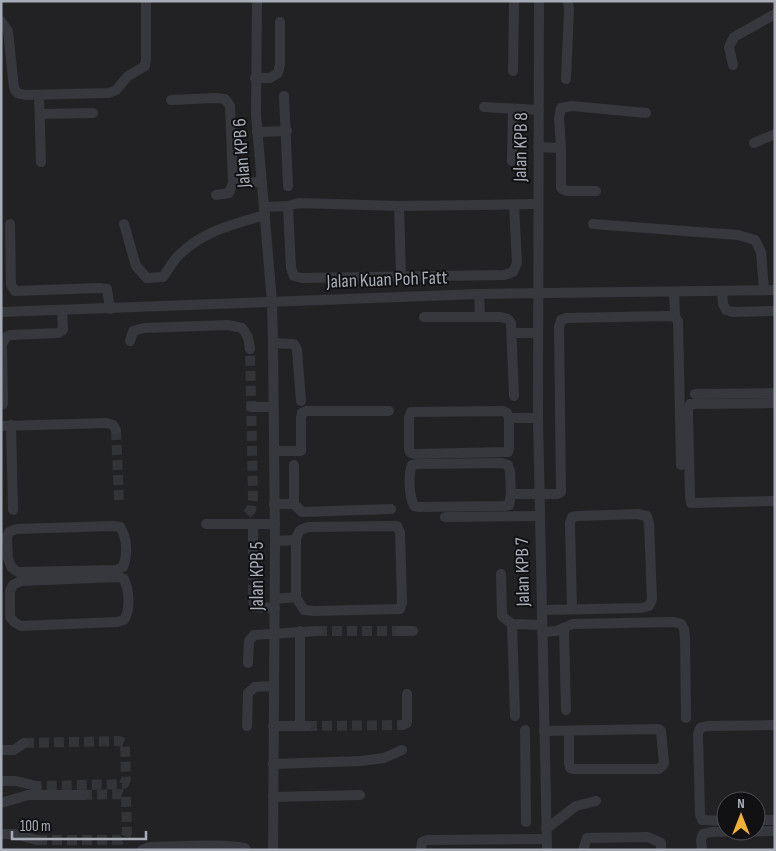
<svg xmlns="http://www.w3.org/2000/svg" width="776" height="851" font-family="'Sofia Sans Condensed',sans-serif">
	<rect width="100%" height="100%" fill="#161618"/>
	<path fill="#222225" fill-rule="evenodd" d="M1 1H775V850H1ZM726 801H756V831H726Z"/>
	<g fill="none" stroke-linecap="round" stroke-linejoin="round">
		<g stroke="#333438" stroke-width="10" stroke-dasharray="10 5" stroke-linecap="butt">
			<polyline points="116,430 119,500"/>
			<polyline points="247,514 251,510 253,498 250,349"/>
			<polyline points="253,570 253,598"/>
			<polyline points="317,631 400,631"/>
			<polyline points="307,726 403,725"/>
			<polyline points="24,743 119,741 125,743 126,779 124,784 36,786"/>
			<polyline points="37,840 120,840 125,838 127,833 126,796 120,794 84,795"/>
		</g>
		<g stroke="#37383d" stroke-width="10">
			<polyline points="257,1 256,114 272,302 273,343 275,541 273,850"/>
			<polyline points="539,1 538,418 547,850"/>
			<polyline points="1,21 8,31 14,88 17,93 25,95 109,93 116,90 128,76 145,66 146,59 146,1"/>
			<polyline points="733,65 729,47 734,37 775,14"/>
			<polyline points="513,71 514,1"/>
			<polyline points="255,78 270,78 278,73 280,64 280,22"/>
			<polyline points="566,79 569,10 568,1"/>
			<polyline points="39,95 41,162"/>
			<polyline points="284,96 288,186"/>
			<polyline points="171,100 216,98 225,99 230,106 233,183"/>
			<polyline points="484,107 539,110"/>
			<polyline points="40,114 93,113"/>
			<polyline points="257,132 287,131"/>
			<polyline points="754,143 775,134"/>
			<polyline points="538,147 561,148 559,118 561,108 572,106 646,113"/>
			<polyline points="561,148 561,188 567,191 596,191"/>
			<polyline points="512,161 513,110"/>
			<polyline points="216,195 229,193 233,183 261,182"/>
			<polyline points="288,206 291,268 294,276 302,278 504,275 513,272 517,263 514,205"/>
			<polyline points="399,206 401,276"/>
			<polyline points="264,207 288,206 299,203 399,206 538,204"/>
			<polyline points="10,224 11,285 15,291 100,288 107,289 110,309"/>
			<path d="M124 224 136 266 147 278 163 277C168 270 173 261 179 255 203 231 234 224 265 215"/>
			<polyline points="593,224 738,235 755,240 761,252 764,290"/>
			<polyline points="722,291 723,304 726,310 733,312 775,311"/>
			<polyline points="674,292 675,317"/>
			<polyline points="479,294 480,317"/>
			<polyline points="1,312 479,294 775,290"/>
			<polyline points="424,317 501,317 508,319 511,323 514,396"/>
			<polyline points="512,333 537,333"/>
			<polyline points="130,341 133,331 144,328 228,325 242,328 248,337 250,349"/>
			<polyline points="273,343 294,344 297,350 301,401"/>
			<polyline points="695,394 775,393"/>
			<polyline points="775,403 690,404 688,411 690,496 691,503 775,501"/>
			<polyline points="3,404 2,344 6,337 10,335 58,333 63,330 62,311"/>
			<polyline points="251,407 273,407"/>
			<polyline points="509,418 507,413 503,411 411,412 409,417 409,450 411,453 415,454 508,452 509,448 509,418 538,418"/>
			<polyline points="11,425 13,510"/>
			<polyline points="1,426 107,423 113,425 116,430"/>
			<polyline points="274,451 301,451 301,418 302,413 306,411 389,411"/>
			<path d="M511 494 510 471 508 465 502 463 418 464 412 465C408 476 409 495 414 506L419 507 504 506 509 505 511 494H557L561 492 559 327 561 320 566 318 668 316 675 317 678 321 681 465"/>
			<polyline points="274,504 294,504 294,465"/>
			<polyline points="294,504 302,512 391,509"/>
			<polyline points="445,517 540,516"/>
			<polyline points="206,524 275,524"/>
			<path d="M1 538H7L9 532 16 529 113 526 120 527C127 537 128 555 123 567L116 570 18 572 11 567 8 558 7 538"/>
			<path d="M275 541 296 540C298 531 300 529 309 527L397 526 400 532 402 603 400 609 314 611 304 610 296 597V540"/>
			<polyline points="253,570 253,524"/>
			<polyline points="501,574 502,616 512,624 542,625"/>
			<path d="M119 577 124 579C129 590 131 609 124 620L117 622 21 626 14 622 10 617V591L13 585 21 581Z"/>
			<polyline points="253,598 255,607 275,608"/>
			<polyline points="275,599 296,597"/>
			<polyline points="542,610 641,608 649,606 652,599 649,523 647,516 638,514 578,516 572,517 570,523 572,609"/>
			<polyline points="512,624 515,716"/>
			<polyline points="564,628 566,710"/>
			<polyline points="300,631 300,726"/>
			<polyline points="400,631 413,631"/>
			<polyline points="542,632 556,631 573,624 674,622 681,624 684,629 685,638 686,718"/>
			<polyline points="248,663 249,641 254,635 317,631"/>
			<polyline points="403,725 407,723 407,694"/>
			<polyline points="247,726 248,693 255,687 273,686"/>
			<polyline points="273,726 306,726"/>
			<polyline points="525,730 526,822"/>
			<polyline points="544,731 658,729 661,731 664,764 659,769 573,769 570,768 569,763 569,732"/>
			<polyline points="1,750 14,750 24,743"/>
			<polyline points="273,764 361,761 384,758 402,750"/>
			<polyline points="1,781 16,781 36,786"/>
			<polyline points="273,797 360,795"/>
			<polyline points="1,803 28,795 84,795"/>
			<polyline points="756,820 775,820"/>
			<polyline points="726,821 702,820 700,814 698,734 700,728 707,726 775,725"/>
			<polyline points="546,829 576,806 596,801"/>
			<polyline points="1,834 15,834 37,840"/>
			<path d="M142 850 149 847C177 847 218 843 245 848L246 850"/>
			<polyline points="421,850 422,842 427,840 546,839"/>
			<polyline points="583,850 587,838 648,837 661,843 661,850"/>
			<polyline points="702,850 701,840 703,834 711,832 775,831"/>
		</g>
	</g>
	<g text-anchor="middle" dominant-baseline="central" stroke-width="4" stroke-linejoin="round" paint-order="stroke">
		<g font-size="19" fill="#a8adb8" stroke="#111113">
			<text transform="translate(521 147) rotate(-89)">Jalan KPB 8</text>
			<text transform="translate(242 153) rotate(-94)">Jalan KPB 6</text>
			<text transform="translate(387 280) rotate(-2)">Jalan Kuan Poh Fatt</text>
			<text transform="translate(523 572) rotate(-91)">Jalan KPB 7</text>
			<text transform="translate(257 576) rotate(-90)">Jalan KPB 5</text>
		</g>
	</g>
	<rect width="776" height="851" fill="none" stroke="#a8adb8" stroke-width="5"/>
	<g transform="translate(741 816)"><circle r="24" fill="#111113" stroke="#4d4f55"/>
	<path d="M0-4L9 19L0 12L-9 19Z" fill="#f2b134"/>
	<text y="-8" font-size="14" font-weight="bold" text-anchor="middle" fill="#a8adb8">N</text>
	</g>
	<path d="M12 831v8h134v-8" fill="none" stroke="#a8adb8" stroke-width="2.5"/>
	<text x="20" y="831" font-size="15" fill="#a8adb8" stroke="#111113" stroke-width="4" paint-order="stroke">100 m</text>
</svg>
